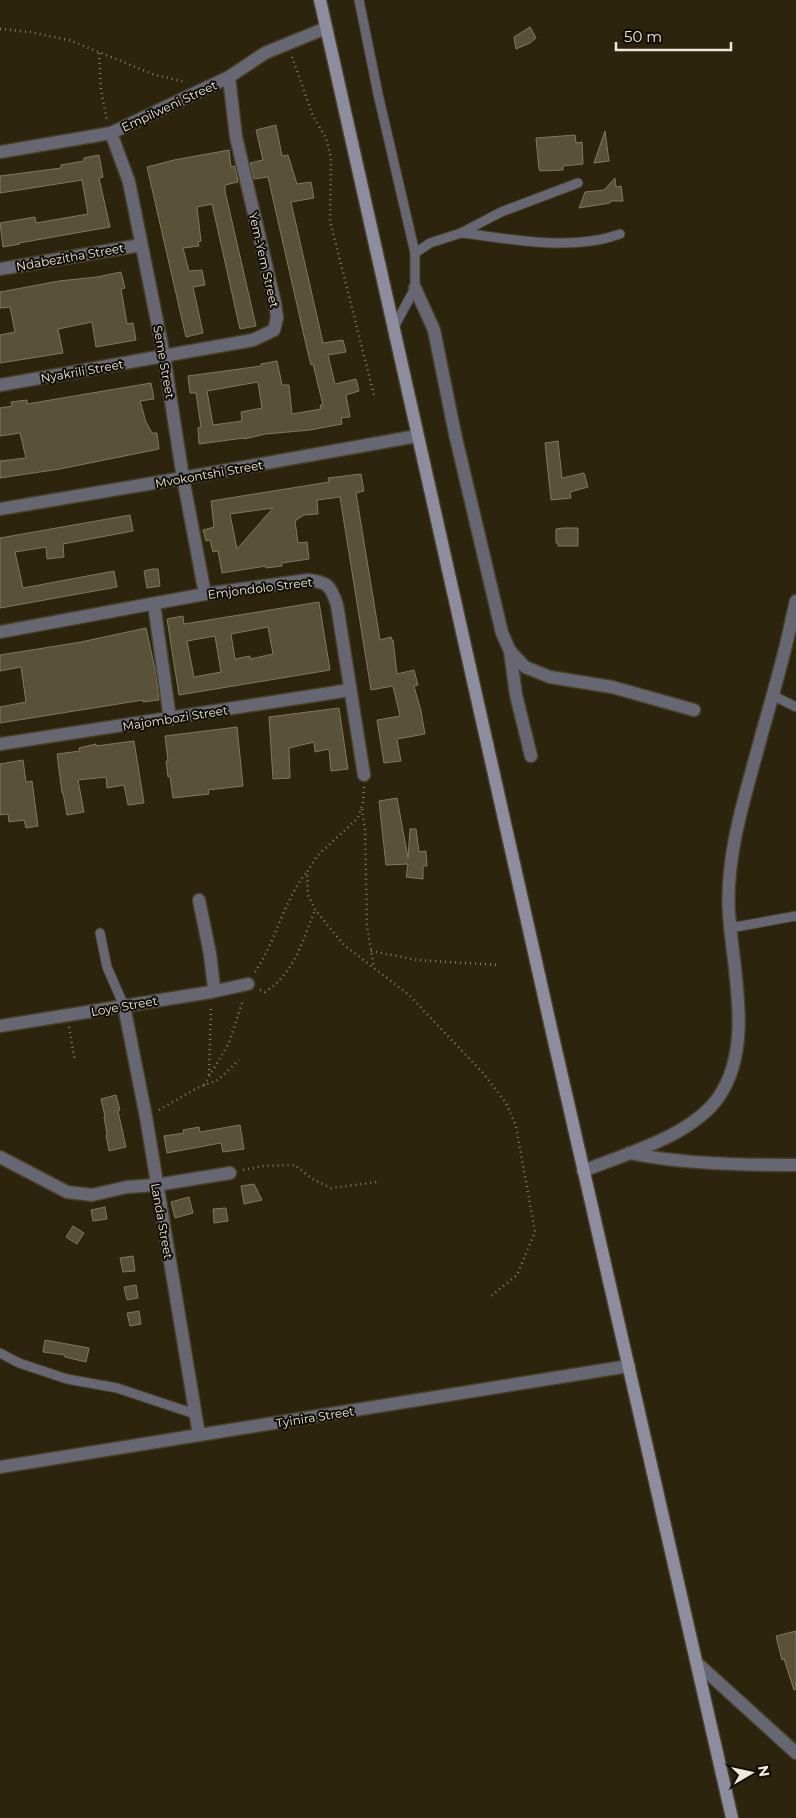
<svg xmlns="http://www.w3.org/2000/svg" width="796" height="1818" font-family="Montserrat,sans-serif">
	<rect width="100%" height="100%" fill="#2c240c"/>
	<g fill="#5a5139" stroke="#81785e" fill-rule="evenodd">
		<polygon points="530,27 536,38 530,43 516,49 514,37"/>
		<path d="M276 125 282 156 288 155 297 184 311 182 314 198 291 202 323 343 343 340 346 352 328 355 335 384 356 379 359 391 346 395 350 417 341 418 342 424 310 430 266 434 244 439V438L199 444 198 428 201 427 196 393H190L188 376 261 366V364L277 361 282 385H289L292 414 321 409 320 405H323L313 364 311 365 307 349 268 177 254 179 250 163 263 160 256 130ZM258 382 262 408 241 412 242 421 213 425 207 391Z"/>
		<polygon points="605,131 609,161 594,163"/>
		<polygon points="575,135 576,143 582,142 583,164 563,166 563,170 540,171 539,169 536,138"/>
		<polygon points="229,150 231,167 235,166 238,182 225,185 225,191 256,326 240,329 212,204 197,207 201,241 198,242 199,246 183,248 189,271 202,270 205,285 193,287 203,333 186,337 147,167 174,160"/>
		<polygon points="99,155 103,177 99,178 110,227 19,243 20,244 3,247 0,223 35,217 36,223 88,214 82,180 0,193 0,176 61,168 61,165 84,161 84,158"/>
		<polygon points="615,178 616,187 621,186 623,201 610,201 610,203 579,208 585,192 604,190"/>
		<polygon points="121,272 125,288 121,289 127,324 133,323 136,340 96,347 92,322 58,329 63,353 0,363 0,335 15,332 10,307 0,308 0,292 59,281 97,277"/>
		<polygon points="151,383 154,399 140,401 146,422 152,433 157,433 159,449 60,469 0,478 0,461 26,458 20,433 0,436 0,408 12,406 11,402 27,400 27,404"/>
		<polygon points="558,441 562,478 584,473 588,487 570,492 571,498 551,500 545,443"/>
		<path d="M361 474 364 491 356 493 380 640 391 637 392 640H393L397 674 414 670 418 685 414 686 421 711 425 734 397 739 401 761 384 763 377 720 400 716 393 686 371 690 340 497 317 500 318 514 304 515 295 521 298 543 307 542 309 559 282 563V566L266 568V566L222 573 218 551 213 552 210 540 206 541 203 530 214 527 211 501 329 482 328 478ZM273 508 237 549 230 514Z"/>
		<polygon points="130,515 133,531 63,544 64,557 47,559 46,547 15,552 23,588 114,571 117,587 0,608 0,538"/>
		<polygon points="563,528 578,528 578,546 558,546 558,543 556,543 556,529"/>
		<polygon points="152,569 158,569 160,586 147,588 144,571"/>
		<path d="M319 602 330 670 179 695 167 619 183 616 184 624ZM268 627 273 654 250 659V656L235 659 231 634ZM215 636 221 672 194 677 187 641Z"/>
		<polygon points="146,628 156,674 159,700 143,702 143,700 0,723 0,707 26,702 21,667 0,671 0,655 81,642"/>
		<polygon points="339,708 348,769 331,771 329,749 315,752 314,742 289,748 290,778 273,779 269,717"/>
		<polygon points="237,727 243,786 208,790 209,794 173,798 170,776 168,777 166,761 168,761 165,736"/>
		<polygon points="134,741 144,803 128,805 124,785 107,788 106,777 78,780 84,812 67,815 63,793 62,793 57,754 80,751 79,748 96,744 96,746"/>
		<polygon points="23,760 26,782 32,781 38,826 26,828 24,820 9,822 8,814 0,815 0,764"/>
		<polygon points="397,798 408,858 410,829 416,829 419,852 426,851 427,866 423,866 423,879 406,877 408,864 386,865 379,801"/>
		<polygon points="116,1095 120,1110 118,1111 126,1147 109,1151 106,1135 107,1134 104,1117 105,1116 101,1099"/>
		<polygon points="240,1125 244,1149 223,1152 221,1143 167,1153 164,1136 184,1133 183,1130 199,1127 200,1132"/>
		<polygon points="254,1184 262,1200 244,1204 241,1186"/>
		<polygon points="189,1197 193,1213 175,1218 171,1202"/>
		<polygon points="105,1207 107,1219 93,1221 91,1210"/>
		<polygon points="226,1208 228,1221 214,1223 213,1209"/>
		<polygon points="73,1226 84,1233 77,1244 66,1237"/>
		<polygon points="133,1256 135,1271 123,1272 120,1258"/>
		<polygon points="136,1285 138,1298 127,1300 124,1287"/>
		<polygon points="139,1311 141,1324 130,1326 127,1313"/>
		<polygon points="45,1340 89,1348 86,1362 65,1357 65,1355 43,1352"/>
		<polygon points="796,1631 796,1689 794,1690 784,1659 782,1660 776,1636"/>
	</g>
	<g fill="none" stroke-linecap="round" stroke-linejoin="round">
		<defs>
			<g id="service">
				<polyline points="359,0 378,94 415,253 415,288 393,329"/>
				<path d="M461 233C505 238 553 248 597 240 605 239 613 236 620 234"/>
				<polyline points="415,253 430,243 461,233 501,212 578,183"/>
				<polyline points="772,695 796,707"/>
				<polyline points="730,928 796,916"/>
				<polyline points="100,933 107,967 124,1006"/>
				<polyline points="0,1353 19,1363 67,1379 117,1388 195,1414"/>
			</g>
			<g id="minor">
				<polyline points="111,133 129,182 164,356 183,478 205,594"/>
				<polyline points="0,152 111,133 229,77 265,53 326,28"/>
				<polyline points="0,269 141,245"/>
				<polyline points="415,288 434,330 455,434 502,633 510,651 525,667 550,677 612,687 694,710"/>
				<polyline points="0,385 253,340 274,330 277,318 275,303 236,137 229,77"/>
				<polyline points="0,509 183,478 417,436"/>
				<polyline points="154,604 170,719"/>
				<path d="M0 632 205 594 308 580C328 582 331 586 337 605L364 775"/>
				<polyline points="510,651 516,695 531,756"/>
				<polyline points="0,744 350,690"/>
				<polyline points="199,900 210,954 214,988 211,992"/>
				<polyline points="124,1006 146,1117 199,1435"/>
				<polyline points="0,1026 211,992 248,984"/>
				<path d="M629 1153C681 1164 742 1165 796 1165"/>
				<polyline points="0,1157 67,1192 92,1195 127,1187 156,1185 230,1173"/>
				<path d="M583 1171C625 1154 691 1136 718 1098 754 1047 733 972 729 914 725 853 747 791 762 733 770 705 778 677 785 649 789 633 792 617 796 601"/>
				<polyline points="697,1663 796,1753"/>
			</g>
			<polyline id="tertiary" points="0,1467 629,1366"/>
			<polyline id="secondary" points="320,0 551,1028 732,1818"/>
		</defs>
		<use href="#service" stroke="#474029" stroke-width="11"/>
		<use href="#minor" stroke="#474029" stroke-width="15"/>
		<use href="#tertiary" stroke="#474029" stroke-width="15"/>
		<use href="#secondary" stroke="#474029" stroke-width="15"/>
		<g stroke="#847d6a" stroke-width="2.5" stroke-dasharray="1 4" stroke-linecap="butt">
			<polyline points="0,29 30,32 69,40 155,75 185,82"/>
			<polyline points="99,53 101,90 107,121"/>
			<polyline points="292,57 313,116 326,138 331,158 330,221 374,395"/>
			<polyline points="364,787 363,803 358,818 317,856 307,872 308,895 316,911 344,945 409,995 483,1073 506,1103 516,1126 535,1232 517,1275 491,1296"/>
			<polyline points="362,809 365,830 367,927 374,967"/>
			<polyline points="371,951 417,960 499,965"/>
			<path d="M255 972C276 941 283 902 306 873"/>
			<path d="M260 990 265 992C294 974 303 940 315 910"/>
			<polyline points="69,1027 75,1061"/>
			<polyline points="209,1075 211,1006"/>
			<polyline points="204,1085 229,1043 243,1000"/>
			<polyline points="159,1110 197,1088 218,1080 239,1060"/>
			<polyline points="243,1170 262,1166 295,1165 314,1180 331,1188 377,1182"/>
		</g>
		<use href="#service" stroke="#676773" stroke-width="9"/>
		<use href="#minor" stroke="#676773" stroke-width="12"/>
		<use href="#tertiary" stroke="#676773" stroke-width="12"/>
		<use href="#secondary" stroke="#8d8d9f" stroke-width="12"/>
	</g>
	<g text-anchor="middle" dominant-baseline="central" stroke-width="4" stroke-linejoin="round" paint-order="stroke">
		<g font-size="12" fill="#efe9db" stroke="#110e05">
			<text transform="translate(169 106) rotate(-25)">Empilweni Street</text>
			<text transform="translate(70 257) rotate(-10)">Ndabezitha Street</text>
			<text transform="translate(264 260) rotate(77)">Yem-Yem Street</text>
			<text transform="translate(164 362) rotate(80)">Seme Street</text>
			<text transform="translate(82 371) rotate(-10)">Nyakrili Street</text>
			<text transform="translate(209 474) rotate(-10)">Mvokontshi Street</text>
			<text transform="translate(260 588) rotate(-7)">Emjondolo Street</text>
			<text transform="translate(175 718) rotate(-9)">Majombozi Street</text>
			<text transform="translate(124 1006) rotate(-10)">Loye Street</text>
			<text transform="translate(162 1221) rotate(80)">Landa Street</text>
			<text transform="translate(315 1417) rotate(-9)">Tyinira Street</text>
		</g>
	</g>
	<g transform="translate(751 1773) rotate(81)" stroke="#110e05" stroke-width="4" paint-order="stroke">
	<path d="M0-4L9 19L0 12L-9 19Z" fill="#efe9db"/>
	<text y="-8" font-size="14" font-weight="bold" text-anchor="middle" fill="#efe9db">N</text>
	</g>
	<path d="M616 42v8h115v-8" fill="none" stroke="#efe9db" stroke-width="2.5"/>
	<text x="624" y="42" font-size="15" fill="#efe9db" stroke="#110e05" stroke-width="4" paint-order="stroke">50 m</text>
</svg>
